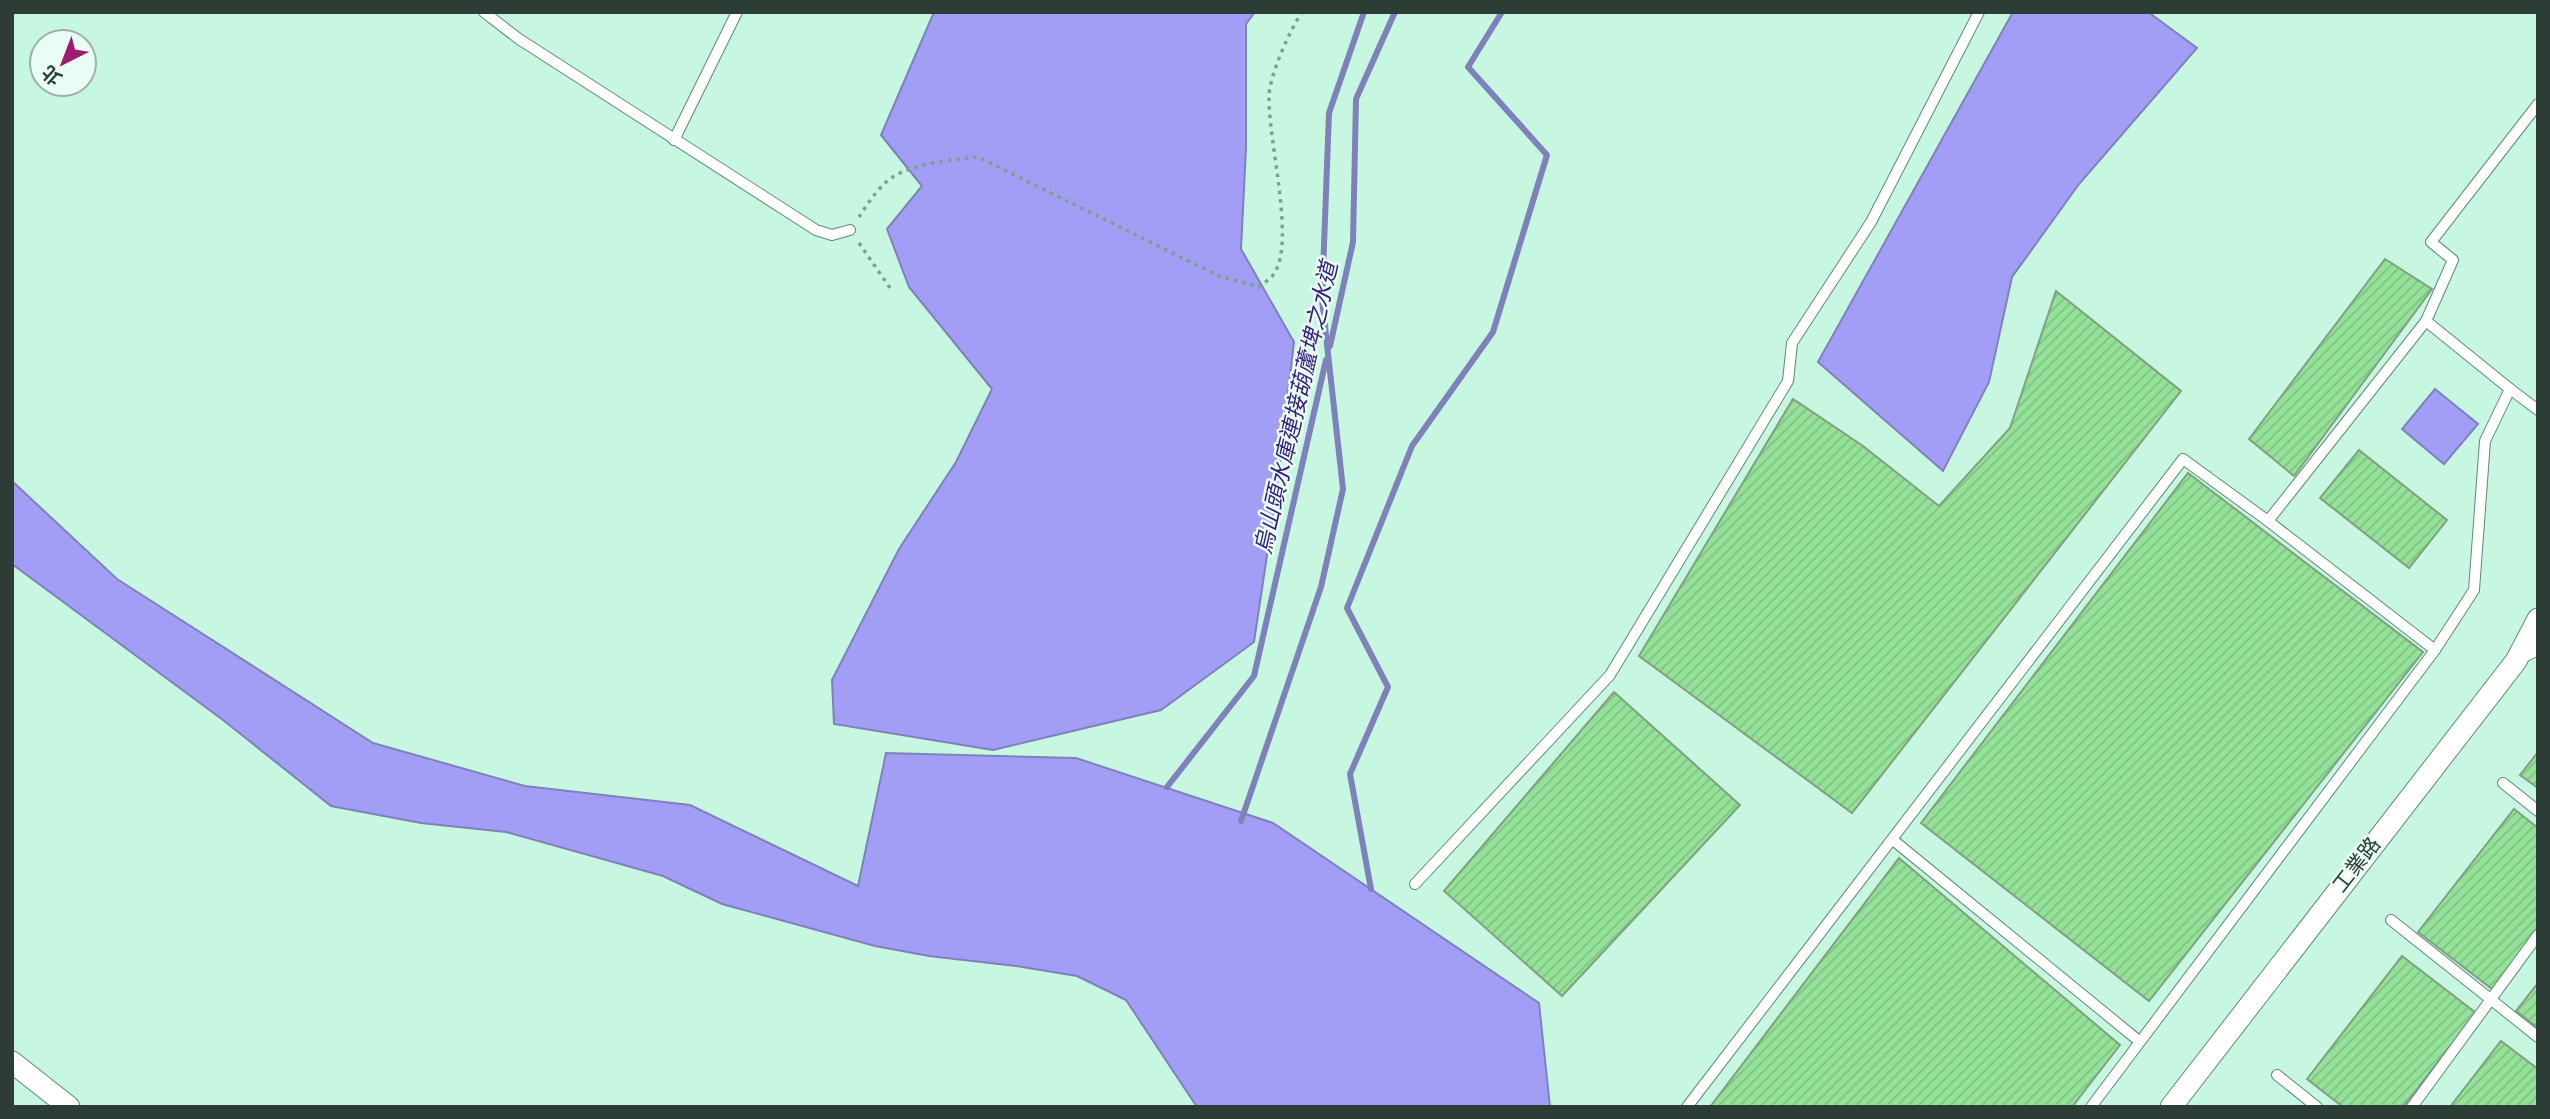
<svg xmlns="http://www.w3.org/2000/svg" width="2550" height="1119" font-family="'Sofia Sans Condensed','Noto Sans TC',sans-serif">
	<defs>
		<pattern id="building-hatch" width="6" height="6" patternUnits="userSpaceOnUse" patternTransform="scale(1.75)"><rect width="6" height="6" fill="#94e198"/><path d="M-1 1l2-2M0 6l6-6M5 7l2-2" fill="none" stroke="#80c284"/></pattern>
	</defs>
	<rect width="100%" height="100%" fill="#c8f7e1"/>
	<g fill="#a39ef5" stroke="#7f81bb" stroke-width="2">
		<polygon points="934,12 1255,12 1246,24 1246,148 1241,249 1294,342 1275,502 1254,642 1161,710 993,750 834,724 832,680 899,549 956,462 992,389 909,287 887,229 922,186 881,135"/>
		<polygon points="2013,12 2148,12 2197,48 2079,184 2012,277 1989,382 1943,471 1818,362"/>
		<polygon points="2435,389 2478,424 2444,464 2402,429"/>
		<polygon points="12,481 117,579 373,743 525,786 690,805 858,886 886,753 1076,758 1273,823 1539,1003 1550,1107 1197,1107 1126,1000 1077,976 1016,966 929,956 875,946 722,904 663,876 506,832 421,823 331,806 223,720 12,564"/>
	</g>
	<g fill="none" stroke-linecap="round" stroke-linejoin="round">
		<g stroke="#7f81bb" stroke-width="6">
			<polyline points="1330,346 1353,242 1356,99 1395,12"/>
			<polyline points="1167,787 1254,676 1326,360"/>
			<polyline points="1241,821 1321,587 1343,489 1322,299 1329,113 1364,12"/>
			<polyline points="1371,889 1350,774 1388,687 1347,608 1412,446 1493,332 1547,155 1468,67 1502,12"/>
		</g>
	</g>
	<g fill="url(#building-hatch)" stroke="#81a082" stroke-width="2">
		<polygon points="2385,259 2432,289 2294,476 2249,439"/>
		<polygon points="2056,291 2181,391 1852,813 1639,656 1793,399 1863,446 1939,506 2010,428"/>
		<polygon points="2359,450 2447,520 2409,568 2320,498"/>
		<polygon points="2188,473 2423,652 2149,1001 1921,823"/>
		<polygon points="1614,692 1740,805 1562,996 1444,891"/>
		<polygon points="2538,752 2538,788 2520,775"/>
		<polygon points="2514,809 2538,828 2538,930 2492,989 2418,932"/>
		<polygon points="1899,858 2120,1045 2072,1107 1710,1107"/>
		<polygon points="2402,956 2476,1013 2403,1107 2343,1107 2307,1079"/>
		<polygon points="2538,983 2538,1028 2516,1011"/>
		<polygon points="2501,1041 2538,1069 2538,1107 2450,1107"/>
	</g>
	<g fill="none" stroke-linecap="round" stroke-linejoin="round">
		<defs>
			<g id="service">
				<polyline points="484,12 519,39 816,230 832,235 850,230"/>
				<polyline points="674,140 737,12"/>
				<polyline points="2426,321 2510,389"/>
				<polyline points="2268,521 2426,321 2453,260 2431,242 2538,104"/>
				<polyline points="2522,658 2538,650"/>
				<polyline points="2503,783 2538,811"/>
				<polyline points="1893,840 2139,1041"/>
				<polyline points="1415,884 1610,675 1788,381 1792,343 1871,222 1979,12"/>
				<polyline points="2391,920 2538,1037"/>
				<polyline points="2277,1075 2317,1107"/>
				<polyline points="1687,1107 2183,459 2268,521 2435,650"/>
				<polyline points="2091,1107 2435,650 2474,590 2485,441 2510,389 2538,410"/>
				<polyline points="2412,1107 2538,935"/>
			</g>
			<g id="minor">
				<polyline points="12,1062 69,1107"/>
				<polyline points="2171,1107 2516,661 2538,619"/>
			</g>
		</defs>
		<use href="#service" stroke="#5f8977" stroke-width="12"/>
		<use href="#minor" stroke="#5f8977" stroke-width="23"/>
		<g stroke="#7e9f90" stroke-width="3.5" stroke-dasharray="3.5 5" stroke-linecap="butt">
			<path d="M859 217C868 203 881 183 896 175 921 162 951 160 978 157L1219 276 1259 287C1264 283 1272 278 1275 272 1295 240 1268 139 1269 97 1269 76 1290 30 1302 12"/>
			<polyline points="859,243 890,288"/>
		</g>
		<use href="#service" stroke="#fff" stroke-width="10"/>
		<use href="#minor" stroke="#fff" stroke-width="21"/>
	</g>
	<g text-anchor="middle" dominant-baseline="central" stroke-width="5" stroke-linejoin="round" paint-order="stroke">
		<g font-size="21" fill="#2b3d35" stroke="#eafdf4">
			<text transform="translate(2357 865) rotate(-52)">工業路</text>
		</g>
		<g font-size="23" font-style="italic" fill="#351d81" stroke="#eafdf4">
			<text transform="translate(1297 408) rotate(-77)">烏山頭水庫連接葫蘆埤之水道</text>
		</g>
	</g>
	<rect width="2550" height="1119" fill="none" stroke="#2b3d35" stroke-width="28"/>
	<g transform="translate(63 63) rotate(222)"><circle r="33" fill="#eafdf4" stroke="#9eb0a8" stroke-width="2"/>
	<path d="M0-5L12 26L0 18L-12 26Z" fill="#9b1c71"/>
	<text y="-10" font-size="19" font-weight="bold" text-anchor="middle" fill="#2b3d35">北</text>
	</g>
</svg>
